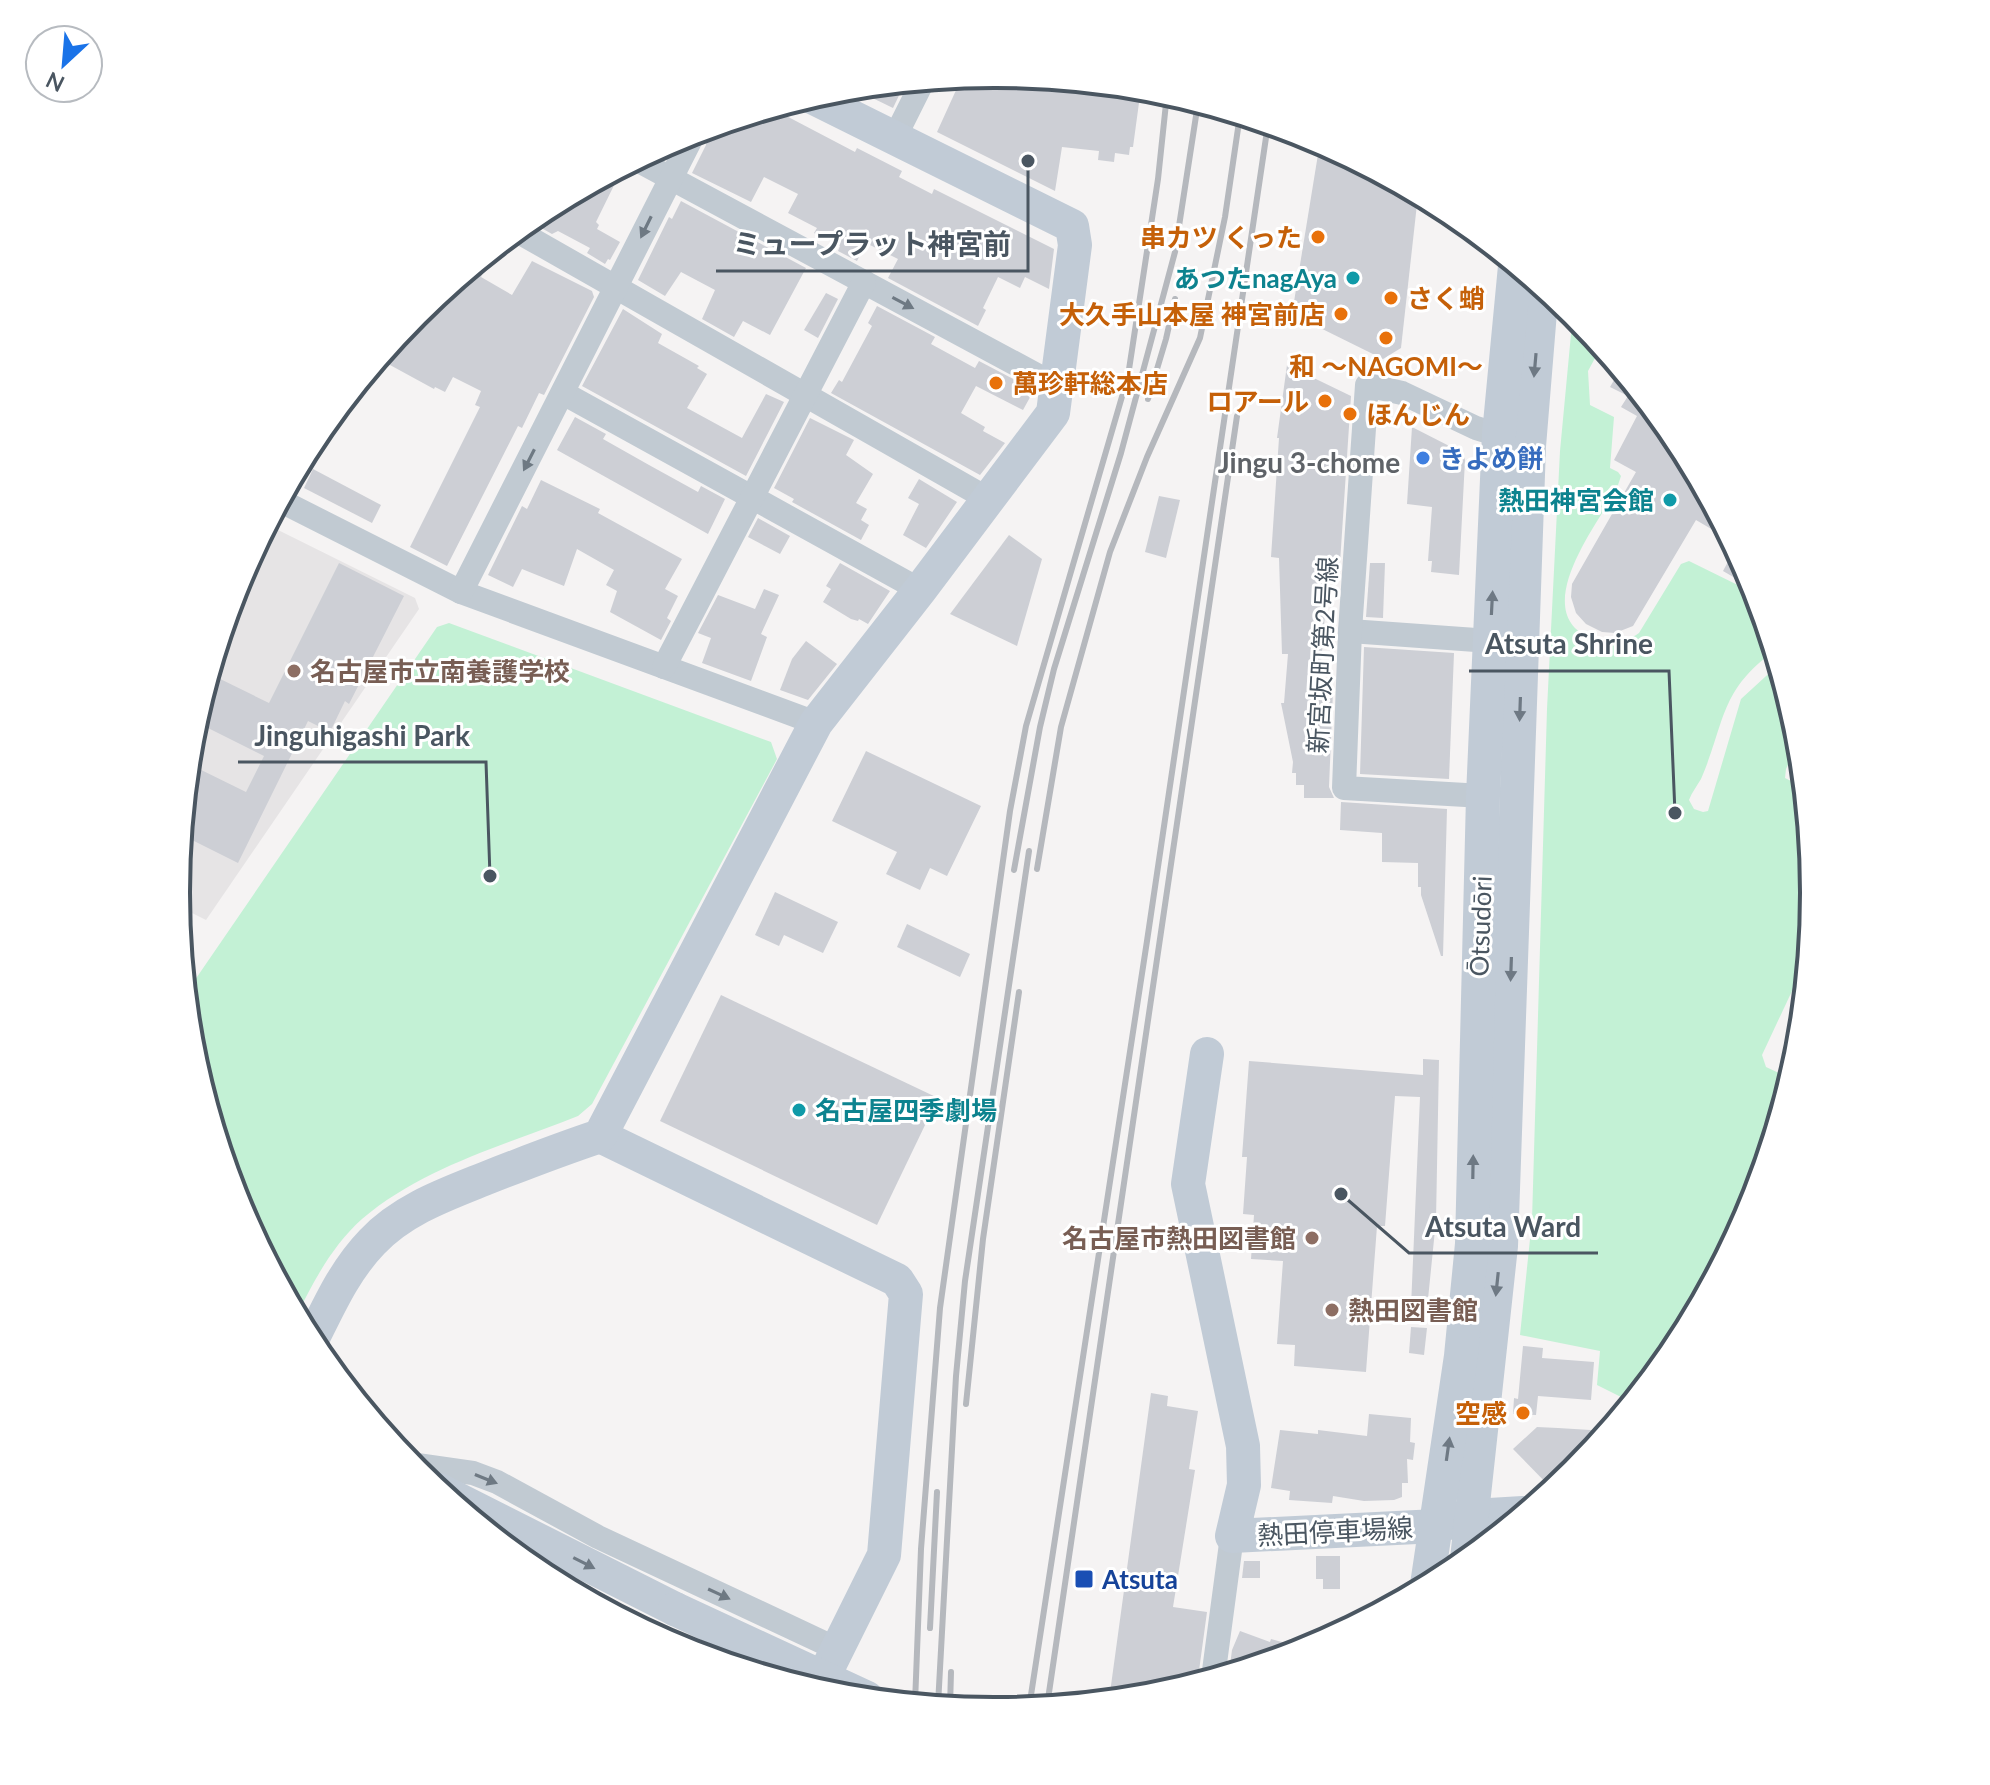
<svg xmlns="http://www.w3.org/2000/svg" width="1990" height="1785" font-family="Lato,'Noto Sans JP',sans-serif">
	<rect width="100%" height="100%" fill="#f5f3f3"/>
	<polygon fill="#e6e4e5" points="268,525 415,598 419,609 206,920 178,906 177,892 192,732 239,579"/>
	<g fill="#c3f1d5">
		<path d="M1573 313 1601 347 1588 371 1590 405 1614 417 1610 468 1618 472 1621 476 1616 491C1595 527 1527 614 1593 639 1609 645 1625 643 1639 633L1681 564 1689 561 1756 594 1754 614 1764 623 1773 652C1719 691 1725 724 1701 779 1697 786 1692 792 1689 800L1694 809 1703 812 1708 811 1741 699 1777 666 1799 742 1786 769 1785 778 1803 787 1813 893 1807 959 1762 1055 1766 1067 1790 1078 1751 1206 1675 1348 1631 1402 1597 1385 1600 1351 1520 1335 1532 1220 1547 709 1560 451Z"/>
		<path d="M449 623 771 742 777 759 592 1104 578 1116C505 1145 423 1167 362 1219 333 1245 314 1280 297 1315L239 1205 192 1052 186 993 437 627Z"/>
	</g>
	<g fill="#cdcfd5">
		<polygon points="995,74 1141,88 1133,147 1130,147 1129,155 1115,153 1114,162 1098,160 1099,151 1062,147 1055,191 937,132 962,77"/>
		<polygon points="905,83 893,108 852,88 892,84"/>
		<polygon points="773,109 855,152 857,148 902,171 899,177 932,194 934,189 1054,249 1049,289 1025,277 1020,288 998,277 983,308 986,310 978,326 888,278 898,259 866,243 857,261 838,251 840,246 814,233 817,228 788,213 798,194 764,177 751,202 692,173 706,145 708,128"/>
		<polygon points="1320,142 1418,195 1401,348 1383,359 1292,314"/>
		<polygon points="622,169 596,222 599,225 597,229 620,242 610,260 608,259 605,264 587,253 590,248 558,231 552,234 529,221 541,212"/>
		<polygon points="681,201 806,268 770,335 743,321 734,337 702,319 715,290 681,272 665,296 638,280 669,217 672,219"/>
		<polygon points="495,249 481,277 512,295 532,261 592,291 594,297 544,395 539,393 522,428 518,426 447,566 410,547 480,407 475,405 481,391 453,377 445,392 435,387 434,389 379,359 411,320 421,326 438,296"/>
		<polygon points="826,293 838,299 818,338 804,330"/>
		<polygon points="877,306 935,337 931,344 975,368 979,361 1034,390 1023,410 976,386 961,413 985,427 983,431 1005,443 980,475 831,393 839,380 842,382 872,326 868,323"/>
		<polygon points="623,309 662,334 658,343 699,366 697,368 707,374 687,408 742,438 766,394 784,402 746,476 582,386"/>
		<polygon points="1287,365 1351,396 1340,563 1329,562 1319,690 1333,691 1329,787 1334,798 1304,798 1304,785 1296,785 1296,773 1292,773 1293,762 1281,703 1284,703 1288,654 1282,654 1279,558 1271,557 1279,438 1277,438"/>
		<polygon points="1620,370 1676,438 1730,540 1696,520 1633,626 1615,633 1602,632 1586,624 1576,613 1571,597 1572,584 1636,472 1614,460 1637,416 1621,407 1628,396 1610,387"/>
		<polygon points="575,417 606,434 603,439 649,465 698,492 701,486 725,499 708,534 557,450"/>
		<polygon points="810,418 854,440 846,455 873,474 856,503 867,509 861,520 869,525 861,540 792,502 794,499 774,488"/>
		<polygon points="1412,427 1463,453 1465,460 1459,575 1431,572 1432,561 1428,561 1432,507 1407,504"/>
		<polygon points="313,469 381,505 372,523 304,488"/>
		<polygon points="919,479 957,502 926,548 903,535 919,504 908,498"/>
		<polygon points="541,480 600,509 598,513 682,559 665,589 678,596 667,618 671,621 661,640 610,612 617,591 606,585 614,570 577,549 564,586 522,569 513,587 488,575 522,506 527,509"/>
		<polygon points="1159,496 1180,500 1166,558 1145,552"/>
		<polygon points="758,518 790,536 780,554 748,537"/>
		<polygon points="1009,535 1042,559 1017,646 950,614"/>
		<polygon points="1735,549 1751,580 1754,589 1723,571"/>
		<polygon points="339,563 404,596 349,704 345,701 330,732 308,721 238,863 182,835 189,764 246,792 264,756 196,722 210,674 269,703"/>
		<polygon points="840,563 890,591 868,624 859,619 858,621 851,619 823,602 831,589 826,586"/>
		<polygon points="1370,563 1385,563 1383,618 1366,617"/>
		<polygon points="764,589 779,595 761,634 767,637 751,681 702,663 711,638 698,633 718,595 755,609"/>
		<polygon points="806,641 837,664 808,700 780,690 792,659"/>
		<polygon points="1364,647 1454,653 1449,779 1360,774"/>
		<polygon points="866,751 981,806 947,876 930,868 920,890 886,874 897,852 832,821"/>
		<polygon points="1341,802 1447,809 1443,956 1441,956 1421,895 1421,887 1418,887 1418,863 1382,862 1382,833 1340,830"/>
		<polygon points="775,892 838,922 823,953 784,935 779,946 755,935"/>
		<polygon points="907,924 970,954 960,977 897,947"/>
		<polygon points="721,995 938,1098 877,1225 660,1121"/>
		<polygon points="1423,1059 1439,1060 1436,1220 1427,1309 1411,1307 1420,1097 1395,1096 1385,1226 1377,1226 1366,1372 1294,1366 1295,1345 1277,1344 1283,1261 1251,1259 1254,1215 1243,1214 1247,1157 1242,1157 1249,1061 1423,1075"/>
		<polygon points="1411,1327 1427,1328 1424,1355 1409,1353"/>
		<polygon points="1523,1346 1543,1348 1542,1358 1594,1362 1591,1400 1538,1396 1536,1415 1513,1414 1514,1398 1518,1399"/>
		<polygon points="1151,1393 1168,1396 1167,1406 1198,1411 1189,1469 1195,1470 1173,1607 1207,1612 1198,1678 1198,1682 1158,1694 1128,1689 1127,1698 1109,1700"/>
		<polygon points="1369,1414 1411,1418 1410,1442 1415,1443 1413,1460 1407,1459 1408,1483 1402,1483 1402,1497 1394,1500 1364,1501 1333,1496 1332,1503 1289,1500 1290,1491 1271,1488 1280,1430 1318,1434 1318,1430 1367,1436"/>
		<polygon points="1537,1427 1558,1428 1607,1431 1573,1472 1552,1489 1513,1449"/>
		<polygon points="1316,1556 1340,1556 1340,1589 1323,1589 1323,1579 1316,1579"/>
		<polygon points="1244,1561 1260,1561 1260,1578 1242,1578"/>
		<polygon points="1240,1631 1270,1642 1271,1639 1307,1649 1229,1673 1232,1650"/>
	</g>
	<g fill="none" stroke-linecap="round" stroke-linejoin="round">
		<g stroke="#c1cad2" stroke-width="24">
			<polyline points="894,139 923,81"/>
			<polyline points="637,160 1057,386"/>
			<polyline points="517,231 988,499"/>
			<polyline points="563,393 920,590"/>
			<polyline points="281,501 461,592 816,723"/>
			<polyline points="461,592 694,133"/>
			<polyline points="1350,631 1490,641"/>
			<polyline points="664,667 864,282"/>
			<polyline points="1483,796 1344,788 1350,631 1367,385 1402,393 1476,428 1512,439"/>
			<polyline points="410,1464 473,1473 497,1482 598,1537 837,1649"/>
			<polyline points="1213,1678 1232,1536"/>
		</g>
		<g stroke="#c1cbd6" stroke-width="34">
			<polyline points="1207,1054 1188,1184 1243,1446 1244,1485 1232,1536 1437,1526 1473,1516 1523,1513"/>
			<polyline points="600,1136 897,1280 906,1294 884,1555 817,1690"/>
			<path d="M311 1342C329 1306 344 1271 372 1242 402 1210 444 1195 484 1179 522 1164 561 1149 600 1136L816 723 920 590 1053 413 1075 245 1072 226 812 97"/>
			<polyline points="439,1490 675,1609"/>
			<polyline points="1467,1559 1501,1246 1529,446 1542,287"/>
			<polyline points="1427,1585 1461,1356 1472,1244 1483,796 1499,434 1515,266"/>
		</g>
		<g stroke="#b5b8bd" stroke-width="6">
			<polyline points="1148,399 1166,339 1175,299"/>
			<polyline points="1037,869 1061,727 1110,552 1147,457 1200,338 1225,217 1240,115"/>
			<polyline points="1014,870 1040,727 1054,669 1121,453 1175,252 1198,103"/>
			<polyline points="966,1404 983,1239 1019,992"/>
			<polyline points="930,1628 937,1492"/>
			<polyline points="915,1703 921,1549 940,1308 1010,811 1026,726 1128,376 1158,179 1167,94"/>
			<polyline points="938,1705 956,1376 965,1281 1029,851"/>
			<polyline points="1047,1706 1237,416"/>
			<polyline points="950,1707 951,1672"/>
			<polyline points="1029,1708 1147,941 1268,124"/>
		</g>
		<polyline stroke="#c1cbd6" stroke-width="34" points="675,1609 867,1698"/>
	</g>
	<defs><path id="oneway-solid" d="M-6-.8H1V-3.2L6.5 0L1 3.2V.8H-6Z" transform="scale(2)"/></defs>
	<g fill="#6e7983">
		<use href="#oneway-solid" transform="translate(646 227) rotate(116)"/>
		<use href="#oneway-solid" transform="translate(903 303) rotate(28)"/>
		<use href="#oneway-solid" transform="translate(529 460) rotate(117)"/>
		<use href="#oneway-solid" transform="translate(486 1479) rotate(22)"/>
		<use href="#oneway-solid" transform="translate(719 1594) rotate(25)"/>
	</g>
	<g fill="#6e7984">
		<use href="#oneway-solid" transform="translate(1535 365) rotate(95)"/>
		<use href="#oneway-solid" transform="translate(1492 603) rotate(-87)"/>
		<use href="#oneway-solid" transform="translate(1520 709) rotate(92)"/>
		<use href="#oneway-solid" transform="translate(1511 969) rotate(92)"/>
		<use href="#oneway-solid" transform="translate(1473 1167) rotate(-89)"/>
		<use href="#oneway-solid" transform="translate(1497 1284) rotate(96)"/>
		<use href="#oneway-solid" transform="translate(1448 1449) rotate(-82)"/>
		<use href="#oneway-solid" transform="translate(584 1563) rotate(27)"/>
	</g>
	<g fill="#e8710a" stroke="#fff" stroke-width="3">
		<circle cx="1318" cy="237" r="8"/>
		<circle cx="1391" cy="298" r="8"/>
		<circle cx="1341" cy="314" r="8"/>
		<circle cx="1386" cy="338" r="8"/>
		<circle cx="996" cy="383" r="8"/>
		<circle cx="1325" cy="401" r="8"/>
		<circle cx="1350" cy="414" r="8"/>
		<circle cx="1523" cy="1413" r="8"/>
	</g>
	<g fill="#0f9aa8" stroke="#fff" stroke-width="3">
		<circle cx="1353" cy="278" r="8"/>
		<circle cx="1670" cy="500" r="8"/>
		<circle cx="799" cy="1110" r="8"/>
	</g>
	<circle fill="#3f7fe0" stroke="#fff" stroke-width="3" cx="1423" cy="458" r="8"/>
	<g fill="#8d6e63" stroke="#fff" stroke-width="3">
		<circle cx="294" cy="671" r="8"/>
		<circle cx="1312" cy="1238" r="8"/>
		<circle cx="1332" cy="1310" r="8"/>
	</g>
	<rect fill="#1a4fb4" stroke="#fff" stroke-width="3" x="1074" y="1569" width="20" height="20" rx="4"/>
	<g text-anchor="middle" dominant-baseline="central" stroke-width="6" stroke-linejoin="round" paint-order="stroke">
		<g font-size="26" font-weight="bold" fill="#c56008" stroke="#fff" text-anchor="end">
			<text x="1302" y="237">串カツ くった</text>
			<text x="1407" y="298" text-anchor="start">さく蛸</text>
			<text x="1325" y="314">大久手山本屋 神宮前店</text>
			<text x="1386" y="366" text-anchor="middle">和 ～NAGOMI～</text>
			<text x="1012" y="383" text-anchor="start">萬珍軒総本店</text>
			<text x="1309" y="401">ロアール</text>
			<text x="1366" y="414" text-anchor="start">ほんじん</text>
			<text x="1507" y="1413">空感</text>
		</g>
		<g font-size="26" font-weight="bold" fill="#0d838f" stroke="#fff" text-anchor="end">
			<text x="1337" y="278">あつたnagAya</text>
			<text x="1654" y="500">熱田神宮会館</text>
			<text x="815" y="1110" text-anchor="start">名古屋四季劇場</text>
		</g>
		<g font-size="26" font-weight="bold" fill="#366cbe" stroke="#fff" text-anchor="start">
			<text x="1439" y="458">きよめ餅</text>
		</g>
		<g font-size="26" fill="#4a5661" stroke="#fff">
			<text transform="translate(1322 655) rotate(-87)">新宮坂町第2号線</text>
			<text transform="translate(1480 926) rotate(-88)">Ōtsudōri</text>
			<text transform="translate(1335 1531) rotate(-3)">熱田停車場線</text>
		</g>
		<g font-size="26" font-weight="bold" fill="#785e54" stroke="#fff" text-anchor="start">
			<text x="310" y="671">名古屋市立南養護学校</text>
			<text x="1296" y="1238" text-anchor="end">名古屋市熱田図書館</text>
			<text x="1348" y="1310">熱田図書館</text>
		</g>
		<g font-size="26" font-weight="bold" fill="#164399" stroke="#fff" text-anchor="start">
			<text x="1102" y="1579">Atsuta</text>
		</g>
		<g font-size="28" font-weight="bold" fill="#5f6368" stroke="#fff">
			<text x="1309" y="462">Jingu 3-chome</text>
		</g>
	</g>
	<path d="M0 0H1990V1785H0ZM994 88H996A804 804 0 0 1 1800 892V893A804 804 0 0 1 996 1697H994A804 804 0 0 1 190 893V892A804 804 0 0 1 994 88Z" fill="#fff" fill-rule="evenodd"/>
	<path fill="none" stroke="#4a5661" stroke-width="4" d="M994 88H996A804 804 0 0 1 1800 892V893A804 804 0 0 1 996 1697H994A804 804 0 0 1 190 893V892A804 804 0 0 1 994 88Z"/>
	<path fill="none" stroke="#4a5661" stroke-width="3" d="M1028 161L1028 271H716M1675 813L1669 671H1469M490 876L486 762H238M1341 1194L1409 1253H1598"/>
	<g fill="#4a5661" stroke="#fff" stroke-width="3">
		<circle cx="1028" cy="161" r="8"/>
		<circle cx="1675" cy="813" r="8"/>
		<circle cx="490" cy="876" r="8"/>
		<circle cx="1341" cy="1194" r="8"/>
	</g>
	<g font-size="28" text-anchor="middle" font-weight="bold" fill="#4a5661" stroke="#fff" stroke-width="6" stroke-linejoin="round" paint-order="stroke">
		<text x="872" y="254">ミュープラット神宮前</text>
		<text x="1569" y="654">Atsuta Shrine</text>
		<text x="362" y="746">Jinguhigashi Park</text>
		<text x="1503" y="1237">Atsuta Ward</text>
	</g>
	<g transform="translate(64 64) rotate(206)"><circle r="38" fill="#ffffff" stroke="#b7bbc0" stroke-width="2"/>
	<path d="M0-6L14 30L0 20L-14 30Z" fill="#1a73e8"/>
	<text y="-12" font-size="22" font-weight="bold" text-anchor="middle" fill="#4a5661">N</text>
	</g>
</svg>
